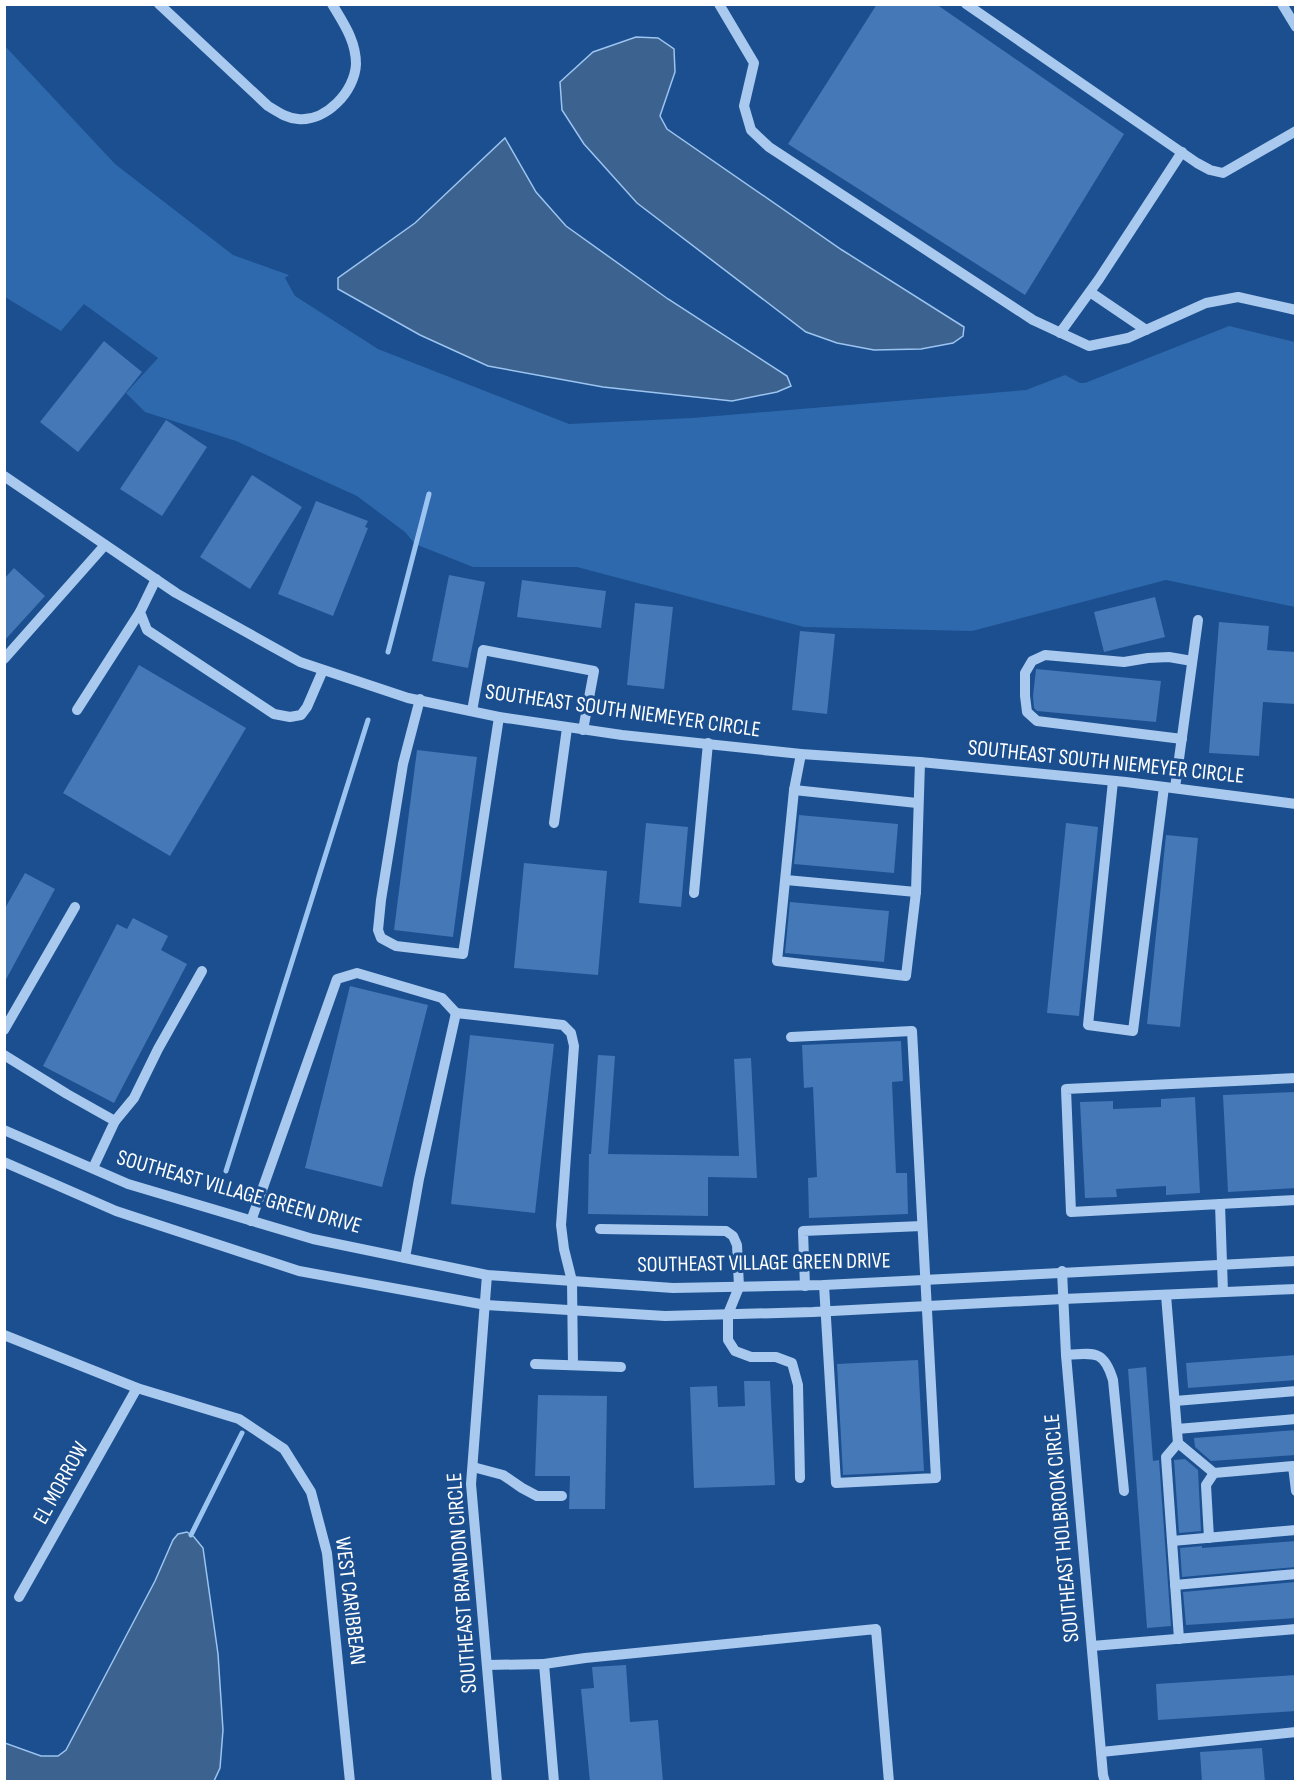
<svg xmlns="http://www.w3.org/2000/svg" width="1300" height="1786" font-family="'Sofia Sans Condensed',sans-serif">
	<rect width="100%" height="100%" fill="#1b4f8f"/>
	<polygon fill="#2e69ad" points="4,45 115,164 233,255 289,275 285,278 295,296 378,349 569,424 692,418 1026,390 1065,375 1080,383 1085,383 1229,326 1295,342 1295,607 1166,580 972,631 804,627 577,567 473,567 415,544 405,532 357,496 236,441 145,412 126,393 158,358 84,304 61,331 5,297"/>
	<g fill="#3c6290" stroke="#9cc4f0" stroke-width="1.5">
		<polygon points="636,37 658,38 674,49 675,72 660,116 667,129 842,250 964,327 963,336 953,343 921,349 874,350 837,343 806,332 637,203 584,144 562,110 560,82 593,52"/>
		<polygon points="505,138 536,192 566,226 668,299 787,376 791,386 777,392 732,401 603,387 488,366 420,335 338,289 338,278 415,223"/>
		<polygon points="187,1532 194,1537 203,1548 218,1654 223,1730 220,1768 214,1781 5,1781 5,1743 41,1756 58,1756 66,1750 155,1581 173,1540 178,1534"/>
	</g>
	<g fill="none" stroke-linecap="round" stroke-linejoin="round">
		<g stroke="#9cc4f0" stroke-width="5">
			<polyline points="388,652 429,494"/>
			<polyline points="226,1171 368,720"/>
			<polyline points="191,1535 242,1433"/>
		</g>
	</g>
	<g fill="#4478b7">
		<polygon points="877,4 936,4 1124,134 1025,295 788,144"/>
		<polygon points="104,341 142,372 78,452 40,422"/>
		<polygon points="166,420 207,447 162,516 120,489"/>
		<polygon points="252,475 302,507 250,589 200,557"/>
		<polygon points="316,501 368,521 365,527 368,528 333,616 278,594"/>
		<polygon points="14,568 45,596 4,641 4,579"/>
		<polygon points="449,575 485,582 468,668 432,661"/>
		<polygon points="522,580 606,591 601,628 517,617"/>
		<polygon points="1155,597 1165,637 1104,652 1094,612"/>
		<polygon points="635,603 673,607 664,689 627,685"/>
		<polygon points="1219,622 1269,626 1267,650 1296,652 1296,704 1263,702 1259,756 1209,753"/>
		<polygon points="800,631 835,634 827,714 792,710"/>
		<polygon points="139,665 246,728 170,856 63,793"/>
		<polygon points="1036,669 1161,681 1156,722 1037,711 1034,708 1033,696"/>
		<polygon points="417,750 477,757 453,937 394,930"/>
		<polygon points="799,815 898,824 894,873 794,864"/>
		<polygon points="646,823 688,827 681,907 639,903"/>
		<polygon points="1066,823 1098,827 1079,1016 1047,1013"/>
		<polygon points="1166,835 1198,838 1180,1027 1147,1024"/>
		<polygon points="524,863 607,871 598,975 514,968"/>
		<polygon points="25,873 55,889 4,983 4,910"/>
		<polygon points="790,902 889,911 884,962 785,953"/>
		<polygon points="133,918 168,936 161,950 187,964 114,1103 43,1066 117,924 127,929"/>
		<polygon points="350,986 428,1005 382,1187 305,1168"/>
		<polygon points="470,1035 554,1044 535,1213 451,1204"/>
		<polygon points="901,1041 903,1081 892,1082 896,1173 907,1173 908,1214 809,1218 808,1178 817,1177 813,1087 804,1088 802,1045"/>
		<polygon points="598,1055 615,1056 608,1154 739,1156 734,1059 751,1058 757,1178 708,1177 708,1216 588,1214 589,1154 591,1154"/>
		<polygon points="1296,1092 1296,1188 1228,1192 1223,1095"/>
		<polygon points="1195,1097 1200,1193 1166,1195 1166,1186 1116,1189 1117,1197 1085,1198 1080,1102 1113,1101 1113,1109 1161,1107 1161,1099"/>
		<polygon points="1296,1355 1296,1380 1188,1388 1186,1363"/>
		<polygon points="918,1360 924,1471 843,1475 837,1364"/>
		<polygon points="1146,1367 1153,1461 1159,1460 1171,1626 1147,1628 1128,1369"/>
		<polygon points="744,1381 770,1381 775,1485 694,1488 690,1387 717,1386 718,1407 745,1406"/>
		<polygon points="538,1395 607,1396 605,1509 569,1509 570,1476 535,1476"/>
		<polygon points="1296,1430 1296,1455 1211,1461 1195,1447 1194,1438"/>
		<polygon points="1185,1459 1198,1470 1201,1531 1179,1533 1174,1460"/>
		<polygon points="1296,1541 1296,1567 1182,1577 1180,1548 1202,1546 1202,1548"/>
		<polygon points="1296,1582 1296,1618 1186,1625 1183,1592"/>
		<polygon points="626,1665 630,1722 658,1720 663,1782 590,1782 581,1689 594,1688 592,1667"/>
		<polygon points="1296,1675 1296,1711 1158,1720 1156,1684"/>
		<polygon points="1262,1748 1265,1782 1202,1782 1200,1752"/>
	</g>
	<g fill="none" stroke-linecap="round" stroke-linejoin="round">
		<g stroke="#a9c9ee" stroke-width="10">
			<path d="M159 4 268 106C278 112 286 118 298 119 326 122 355 91 356 64 356 41 344 24 332 4"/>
			<polyline points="719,4 754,63 744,106 751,130 769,147 1033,320 1089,346 1128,338 1206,303 1238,297 1296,310"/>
			<polyline points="966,4 1197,163 1210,170 1223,173 1296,131"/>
			<polyline points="1282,4 1296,27"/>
			<polyline points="1090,292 1146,330"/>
			<polyline points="1060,333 1099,279 1182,152"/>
			<polyline points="4,476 176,593 300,662 408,698 499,717 622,735 801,754 920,762 1126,782 1296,804"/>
			<polyline points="156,579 140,612 147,630 274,714 290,717 301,715 307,707 323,670"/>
			<polyline points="4,659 105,545"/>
			<polyline points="420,699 403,764 381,900 378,930 381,938 396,946 463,954 499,717"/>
			<polyline points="77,710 140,612"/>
			<polyline points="472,711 483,650 594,671 583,730"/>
			<polyline points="1182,739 1037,721 1027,712 1025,696 1025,673 1032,661 1045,655 1124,662 1148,658 1169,657 1192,661"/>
			<polyline points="801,754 794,790 777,961 906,976 916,892 920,762"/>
			<polyline points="1113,781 1088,1025 1133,1031 1164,787"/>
			<polyline points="1175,788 1198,620"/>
			<polyline points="794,790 917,803"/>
			<polyline points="554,823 567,728"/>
			<polyline points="786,880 916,892"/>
			<polyline points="694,893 708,743"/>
			<polyline points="4,1030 75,907"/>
			<polyline points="791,1037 912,1031 936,1478 836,1483 824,1285"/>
			<polyline points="4,1055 67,1094 115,1121 93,1168"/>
			<polyline points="115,1121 134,1098 158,1049 202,971"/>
			<polyline points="4,1130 128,1184 313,1239 487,1275 673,1288 824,1285 1296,1261"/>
			<polyline points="4,1162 116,1211 299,1271 486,1305 665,1316 813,1312 1063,1299 1296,1289"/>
			<polyline points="1220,1204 1296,1200"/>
			<polyline points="251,1221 337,979 357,973 442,998 456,1013"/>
			<polyline points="600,1229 726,1231 733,1236 737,1245 739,1287 728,1314 728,1340 735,1351 751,1357 776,1357 792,1363 798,1385 800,1478"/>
			<polyline points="405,1258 419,1179 456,1013 563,1025 571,1033 574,1046 561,1225 564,1249 572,1281 573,1365"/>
			<polyline points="1062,1271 1066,1355 1103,1775 1105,1782"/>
			<polyline points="487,1275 471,1484 497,1782"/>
			<polyline points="805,1286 803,1231 922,1226"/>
			<polyline points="1223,1292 1220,1204 1071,1212 1066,1089 1296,1078"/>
			<polyline points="1166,1295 1178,1443 1214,1473"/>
			<polyline points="4,1335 137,1388 239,1419 284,1449 311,1492 327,1553 350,1782"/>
			<path d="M1066 1355C1095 1353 1104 1350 1113 1380L1124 1491"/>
			<polyline points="535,1364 621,1367"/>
			<polyline points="1175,1401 1296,1391"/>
			<polyline points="1177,1429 1296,1419"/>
			<polyline points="1178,1443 1166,1457 1179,1639"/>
			<polyline points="473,1467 503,1475 522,1488 537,1496 562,1496"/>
			<polyline points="1209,1538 1206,1485 1214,1473 1293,1466 1296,1491"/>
			<polyline points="1172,1541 1296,1530"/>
			<polyline points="1175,1585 1296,1574"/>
			<polyline points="19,1597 137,1388"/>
			<polyline points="1092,1646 1296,1629"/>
			<polyline points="544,1664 585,1658 876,1629 889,1782"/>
			<polyline points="487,1665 544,1664 554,1782"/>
			<polyline points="1101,1752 1296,1732"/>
		</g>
	</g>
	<g text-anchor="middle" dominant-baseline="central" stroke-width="6" stroke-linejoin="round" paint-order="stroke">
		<g font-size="22" fill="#fff" stroke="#1b4f8f">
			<text transform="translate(623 711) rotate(8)">SOUTHEAST SOUTH NIEMEYER CIRCLE</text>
			<text transform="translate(1106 762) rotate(6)">SOUTHEAST SOUTH NIEMEYER CIRCLE</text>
			<text transform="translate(239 1192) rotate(16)">SOUTHEAST VILLAGE GREEN DRIVE</text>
			<text transform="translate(764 1263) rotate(-1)">SOUTHEAST VILLAGE GREEN DRIVE</text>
			<text transform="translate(61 1483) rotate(-61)">EL MORROW</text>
			<text transform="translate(1062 1528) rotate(-95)">SOUTHEAST HOLBROOK CIRCLE</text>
			<text transform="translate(462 1583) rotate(-94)">SOUTHEAST BRANDON CIRCLE</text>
			<text transform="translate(350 1601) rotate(83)">WEST CARIBBEAN</text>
		</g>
	</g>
	<rect width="1300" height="1786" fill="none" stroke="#ffffff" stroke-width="12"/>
</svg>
